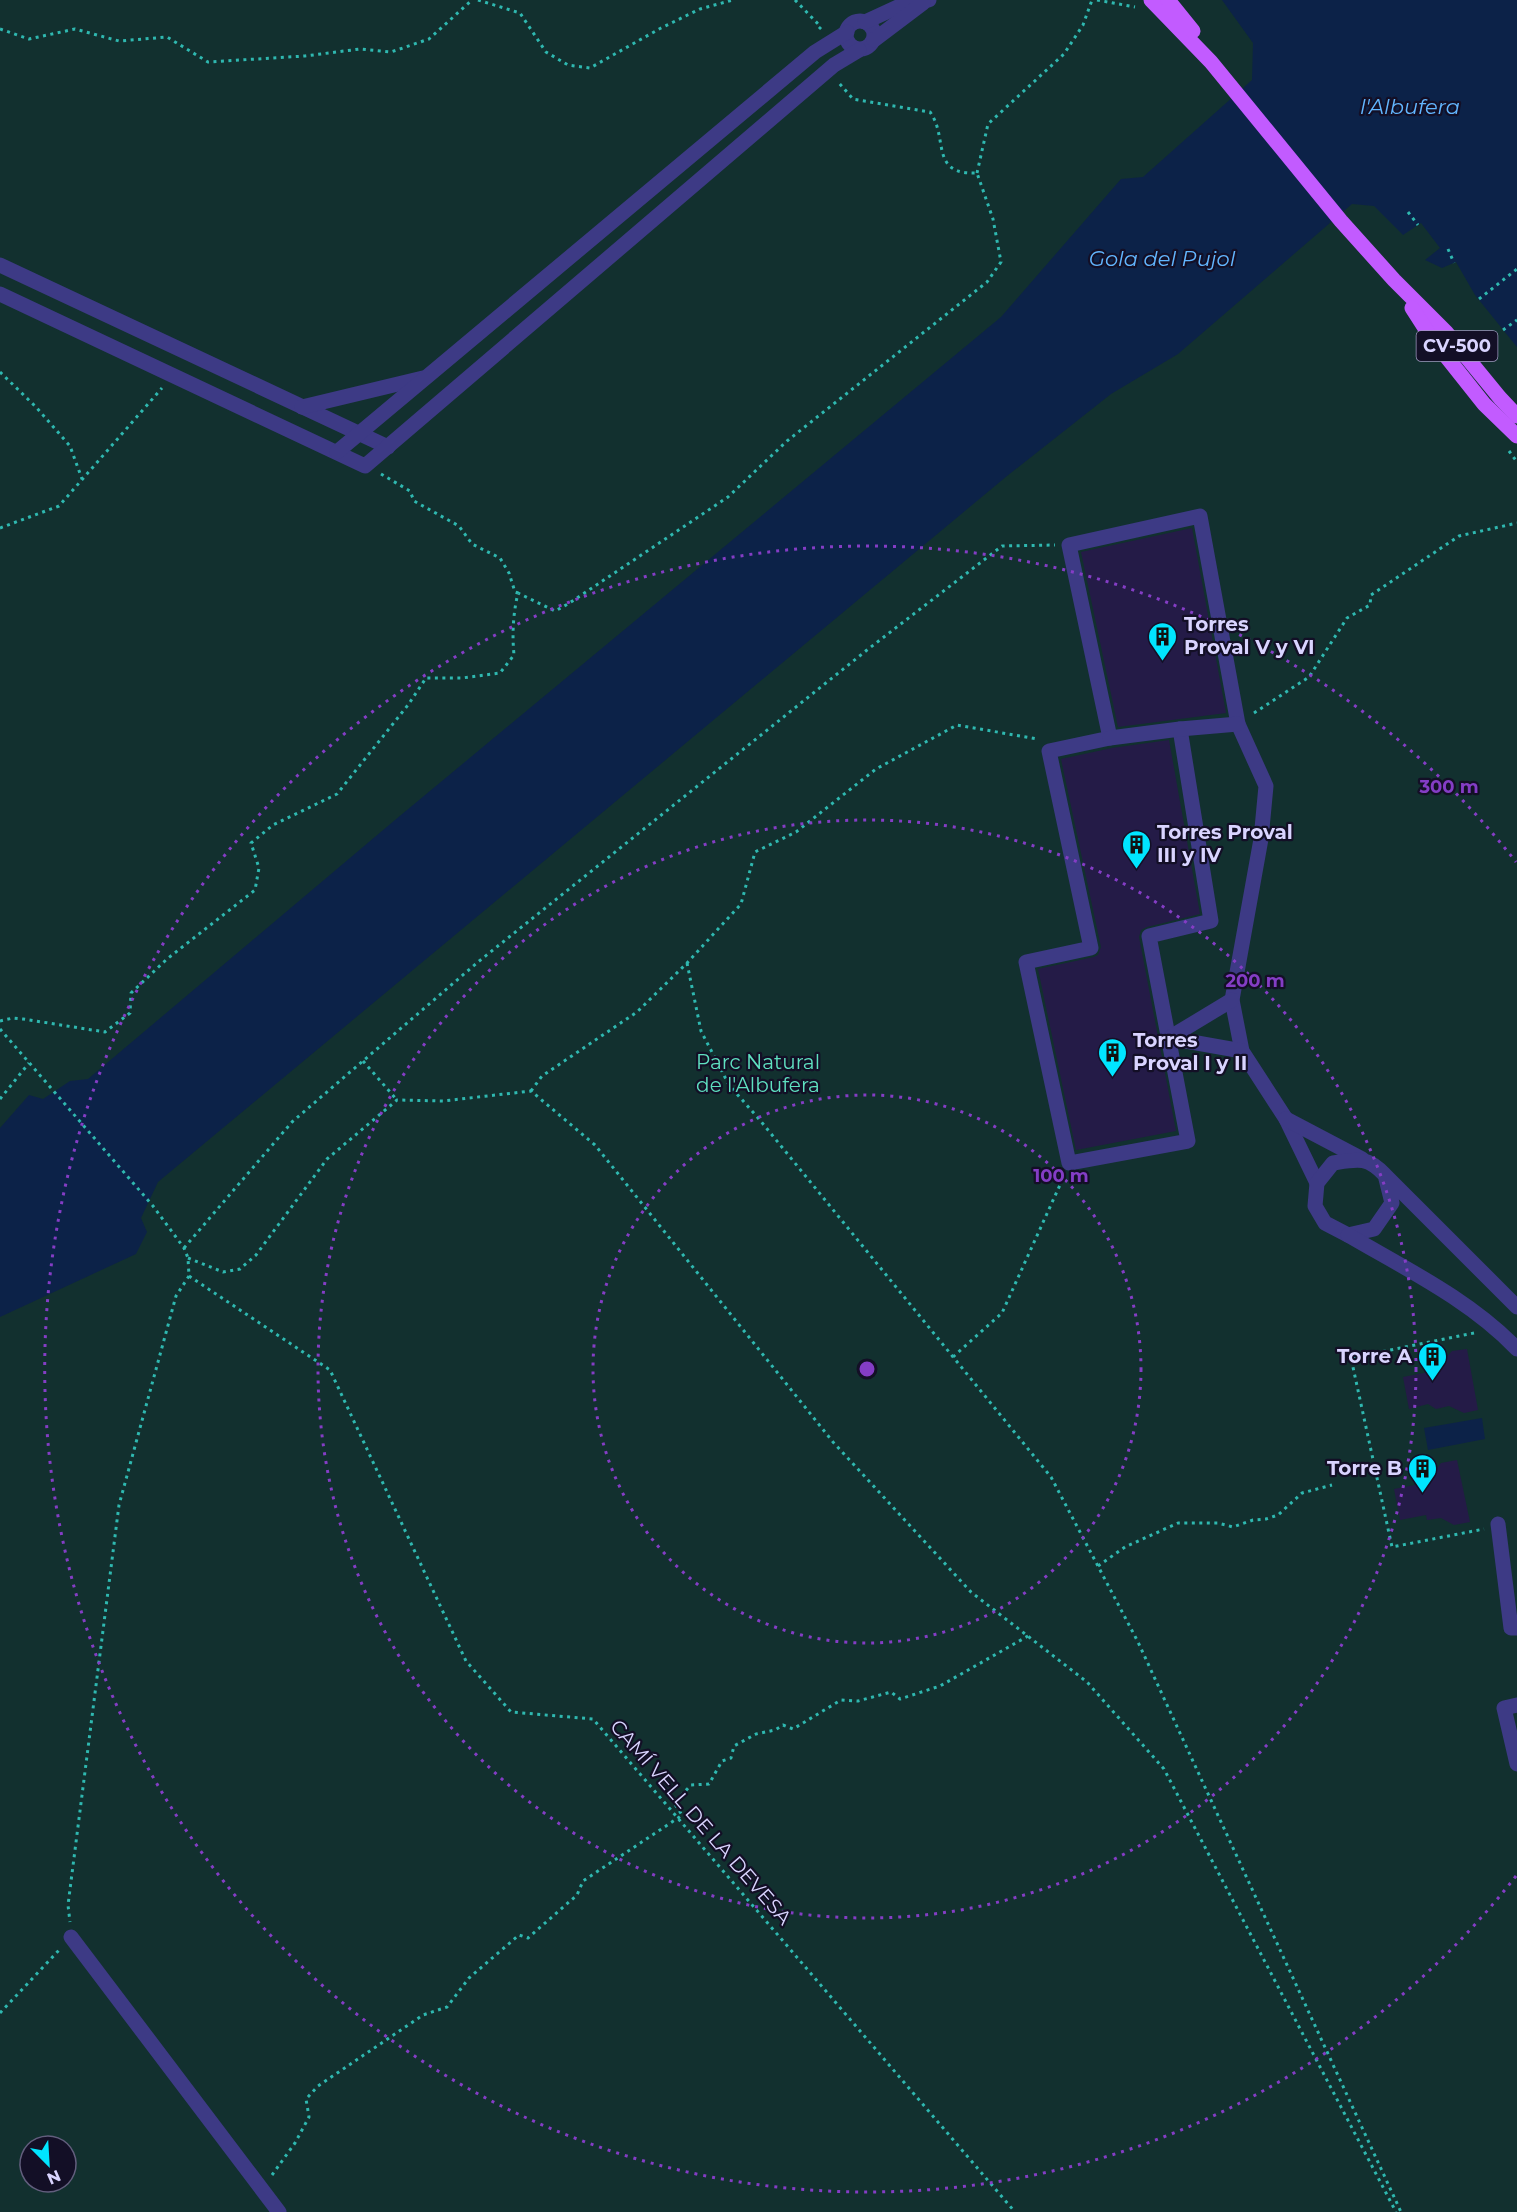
<svg xmlns="http://www.w3.org/2000/svg" width="1517" height="2212" font-family="Montserrat,sans-serif">
	<rect width="100%" height="100%" fill="#130f26"/>
	<path fill="#12302f" fill-rule="evenodd" d="M0 0H1517V2212H0ZM30 2146H66V2182H30Z"/>
	<g fill="#0c2248">
		<polygon points="1222,0 1517,0 1517,347 1475,295 1456,262 1442,268 1425,260 1440,248 1421,223 1403,235 1374,206 1352,204 1178,354 1111,394 1007,476 158,1182 141,1218 147,1232 136,1254 0,1317 0,1128 29,1095 43,1099 70,1081 88,1079 395,820 1001,317 1121,179 1143,177 1252,80 1253,43"/>
		<polygon points="1482,1418 1485,1439 1428,1450 1424,1428"/>
	</g>
	<g fill="#241b47">
		<polygon points="1192,528 1226,713 1118,727 1081,552"/>
		<polygon points="1169,740 1200,914 1147,927 1141,930 1139,937 1176,1131 1076,1150 1038,969 1094,957 1098,955 1101,947 1061,759 1112,748"/>
		<polygon points="1467,1349 1478,1410 1464,1413 1449,1406 1436,1409 1428,1404 1409,1409 1403,1377 1429,1372 1428,1366 1440,1364 1452,1351"/>
		<polygon points="1457,1460 1470,1522 1454,1525 1441,1518 1427,1520 1426,1515 1400,1520 1394,1489 1420,1484 1419,1478 1431,1476 1441,1463"/>
	</g>
	<g fill="none" stroke-linecap="round" stroke-linejoin="round">
		<g stroke="#2fb8b0" stroke-width="3" stroke-dasharray="3 4.5" stroke-linecap="butt">
			<polyline points="478,0 520,13 546,52 568,65 590,68 661,28 700,9 733,0"/>
			<polyline points="795,0 821,27 819,29"/>
			<polyline points="1097,0 1135,7"/>
			<polyline points="0,29 29,39 75,29 119,41 167,37 208,62 305,56 360,49 391,52 429,39 472,0"/>
			<polyline points="977,173 988,124 1064,54 1083,25 1092,0"/>
			<polyline points="1408,212 1418,225"/>
			<polyline points="1448,249 1454,263"/>
			<polyline points="1479,299 1517,269"/>
			<polyline points="1503,330 1517,320"/>
			<polyline points="0,372 36,407 70,446 82,479"/>
			<polyline points="1509,451 1517,462"/>
			<polyline points="381,474 410,491 414,501 459,526 472,544 500,558 509,573 515,592 518,593"/>
			<polyline points="0,528 59,506 162,388"/>
			<polyline points="1254,713 1309,677 1347,618 1370,605 1371,595 1459,536 1517,523"/>
			<polyline points="687,963 701,1031 729,1085 759,1119 1051,1477 1138,1642 1401,2212"/>
			<path d="M0 1021 13 1018 23 1019 105 1032 130 1013 131 993 167 959 255 890 259 868 251 843 273 825 337 794 408 705 426 678H462L500 673 514 655C512 634 513 614 518 593L555 611 568 604 728 497 787 441 987 282 1001 262 993 219 977 173C929 175 949 138 930 112L853 99 839 83"/>
			<polyline points="0,1029 153,1206 184,1248 188,1258 189,1276 176,1296 119,1505 68,1905 70,1922"/>
			<polyline points="363,1061 397,1100"/>
			<polyline points="531,1091 542,1076 637,1012 687,963 741,904 755,852 796,832 876,769 957,725 1037,739"/>
			<polyline points="0,1099 29,1063"/>
			<polyline points="184,1248 292,1122 478,962 867,650 1002,546 1055,545"/>
			<polyline points="188,1258 223,1272 240,1269 256,1255 327,1159 397,1100 443,1101 531,1091 595,1145 833,1442 971,1592 1087,1682 1164,1769 1396,2212"/>
			<polyline points="189,1276 330,1370 466,1661 511,1712 593,1719 1015,2212"/>
			<polyline points="1474,1333 1351,1358 1392,1547 1484,1529"/>
			<polyline points="953,1357 1002,1313 1064,1176"/>
			<polyline points="1098,1566 1125,1547 1178,1523 1218,1523 1233,1527 1253,1520 1266,1519 1278,1515 1302,1493 1332,1485"/>
			<polyline points="0,2013 61,1948"/>
			<polyline points="272,2175 295,2143 309,2117 306,2099 318,2086 423,2015 447,2007 469,1978 519,1935 528,1938 577,1895 583,1881 678,1818 682,1815 674,1803 691,1785 709,1784 722,1761 731,1758 734,1746 756,1734 775,1730 783,1725 793,1729 841,1700 858,1701 891,1692 900,1699 940,1686 1028,1636"/>
		</g>
		<g stroke="#3d3a85" stroke-width="15">
			<circle cx="860" cy="35" r="14"/>
			<polyline points="865,22 902,5 929,0"/>
			<polyline points="874,40 923,3"/>
			<polyline points="0,265 388,447"/>
			<polyline points="0,294 365,466 834,65 859,50"/>
			<polyline points="302,407 423,378"/>
			<polyline points="337,452 815,52 847,32"/>
			<polyline points="1180,729 1211,921 1149,936 1188,1141 1069,1163 1026,962 1091,948 1049,751 1110,738 1069,545 1200,516 1238,724 1266,786 1261,839 1232,1000 1242,1051 1286,1119 1317,1183"/>
			<polyline points="1110,738 1180,729 1238,724"/>
			<polyline points="1169,1038 1242,1051"/>
			<polyline points="1169,1038 1232,1000"/>
			<polyline points="1286,1119 1362,1159"/>
			<path d="M1385 1175 1392 1203 1374 1229 1348 1235 1325 1223 1315 1206 1317 1183 1333 1163C1358 1159 1367 1156 1385 1175L1517 1307"/>
			<path d="M1348 1235C1406 1269 1470 1300 1517 1349"/>
			<polyline points="1498,1524 1511,1628 1517,1628"/>
			<polyline points="1517,1705 1504,1708 1517,1764"/>
			<polyline points="71,1937 279,2212"/>
		</g>
		<g stroke="#c25bff" stroke-width="15">
			<polyline points="1151,0 1211,62 1341,221 1394,280 1446,332 1500,398 1517,416"/>
			<polyline points="1168,0 1193,31"/>
			<polyline points="1412,308 1430,336 1484,404 1517,436"/>
		</g>
	</g>
	<g fill="none" stroke="#843dc5" stroke-width="3" stroke-dasharray="3 6">
		<circle cx="867" cy="1369" r="274"/>
		<circle cx="867" cy="1369" r="549"/>
		<path d="M1516 1876A823 823 0 1 1 1516 862"/>
	</g>
	<defs>
		<symbol id="building-pin" viewBox="-11 -11 22 30"><path d="M0 17L-7.5 6A9.5 9.5 0 1 1 7.5 6Z" fill="#00e5ff" stroke="#130f26"/><path d="M-4-6H4V6H1V3H-1V6H-4ZM-2.5-4.3h1.7v1.8h-1.7ZM.8-4.3h1.7v1.8H.8ZM-2.5-1h1.7V.8h-1.7ZM.8-1h1.7V.8H.8Z" fill="#111"/></symbol>
	</defs>
	<g fill-rule="evenodd">
		<use href="#building-pin" x="1146" y="620" width="33" height="45"/>
		<use href="#building-pin" x="1120" y="828" width="33" height="45"/>
		<use href="#building-pin" x="1096" y="1036" width="33" height="45"/>
		<use href="#building-pin" x="1416" y="1340" width="33" height="45"/>
		<use href="#building-pin" x="1406" y="1452" width="33" height="45"/>
	</g>
	<g text-anchor="middle" dominant-baseline="central" stroke-width="4.5" stroke-linejoin="round" paint-order="stroke">
		<rect fill="#130f26" stroke="#9e99be" stroke-width="1.5" x="1416.5" y="331" width="81" height="30" rx="4.5"/>
		<g font-size="18" font-weight="bold" fill="#d9d4ff">
			<text x="1457" y="346">CV-500</text>
		</g>
		<g font-size="20" font-weight="bold" fill="#d9d4ff" stroke="#130f26" text-anchor="start">
			<text x="1184" y="624">Torres<tspan x="1184" dy="23">Proval V y VI</tspan></text>
			<text x="1157" y="832">Torres Proval<tspan x="1157" dy="23">III y IV</tspan></text>
			<text x="1133" y="1040">Torres<tspan x="1133" dy="23">Proval I y II</tspan></text>
			<text x="1412" y="1356" text-anchor="end">Torre A</text>
			<text x="1402" y="1468" text-anchor="end">Torre B</text>
		</g>
		<g font-size="20" fill="#5fe0c0" stroke="#130f26">
			<text x="758" y="1062">Parc Natural<tspan x="758" dy="23">de l'Albufera</tspan></text>
		</g>
		<g font-size="20" fill="#d9d4ff" stroke="#130f26">
			<text transform="translate(701 1822) rotate(49)">CAMÍ VELL DE LA DEVESA</text>
		</g>
		<g font-size="21" font-style="italic" fill="#62b6ff" stroke="#130f26">
			<text x="1410" y="106">l'Albufera</text>
			<text x="1162" y="258">Gola del Pujol</text>
		</g>
	</g>
	<circle cx="867" cy="1369" r="9" fill="#843dc5" stroke="#130f26" stroke-width="3"/>
	<g font-size="18" text-anchor="middle" font-weight="bold" fill="#843dc5" stroke="#130f26" stroke-width="4.5" stroke-linejoin="round" paint-order="stroke">
		<text x="1449" y="793">300 m</text>
		<text x="1255" y="987">200 m</text>
		<text x="1061" y="1182">100 m</text>
	</g>
	<g transform="translate(48 2164) rotate(156)"><circle r="28" fill="#130f26" stroke="#625e7d" stroke-width="1.5"/>
	<path d="M0-4.5L10 22L0 15L-10 22Z" fill="#00e5ff"/>
	<text y="-9" font-size="16" font-weight="bold" text-anchor="middle" fill="#d9d4ff">N</text>
	</g>
</svg>
